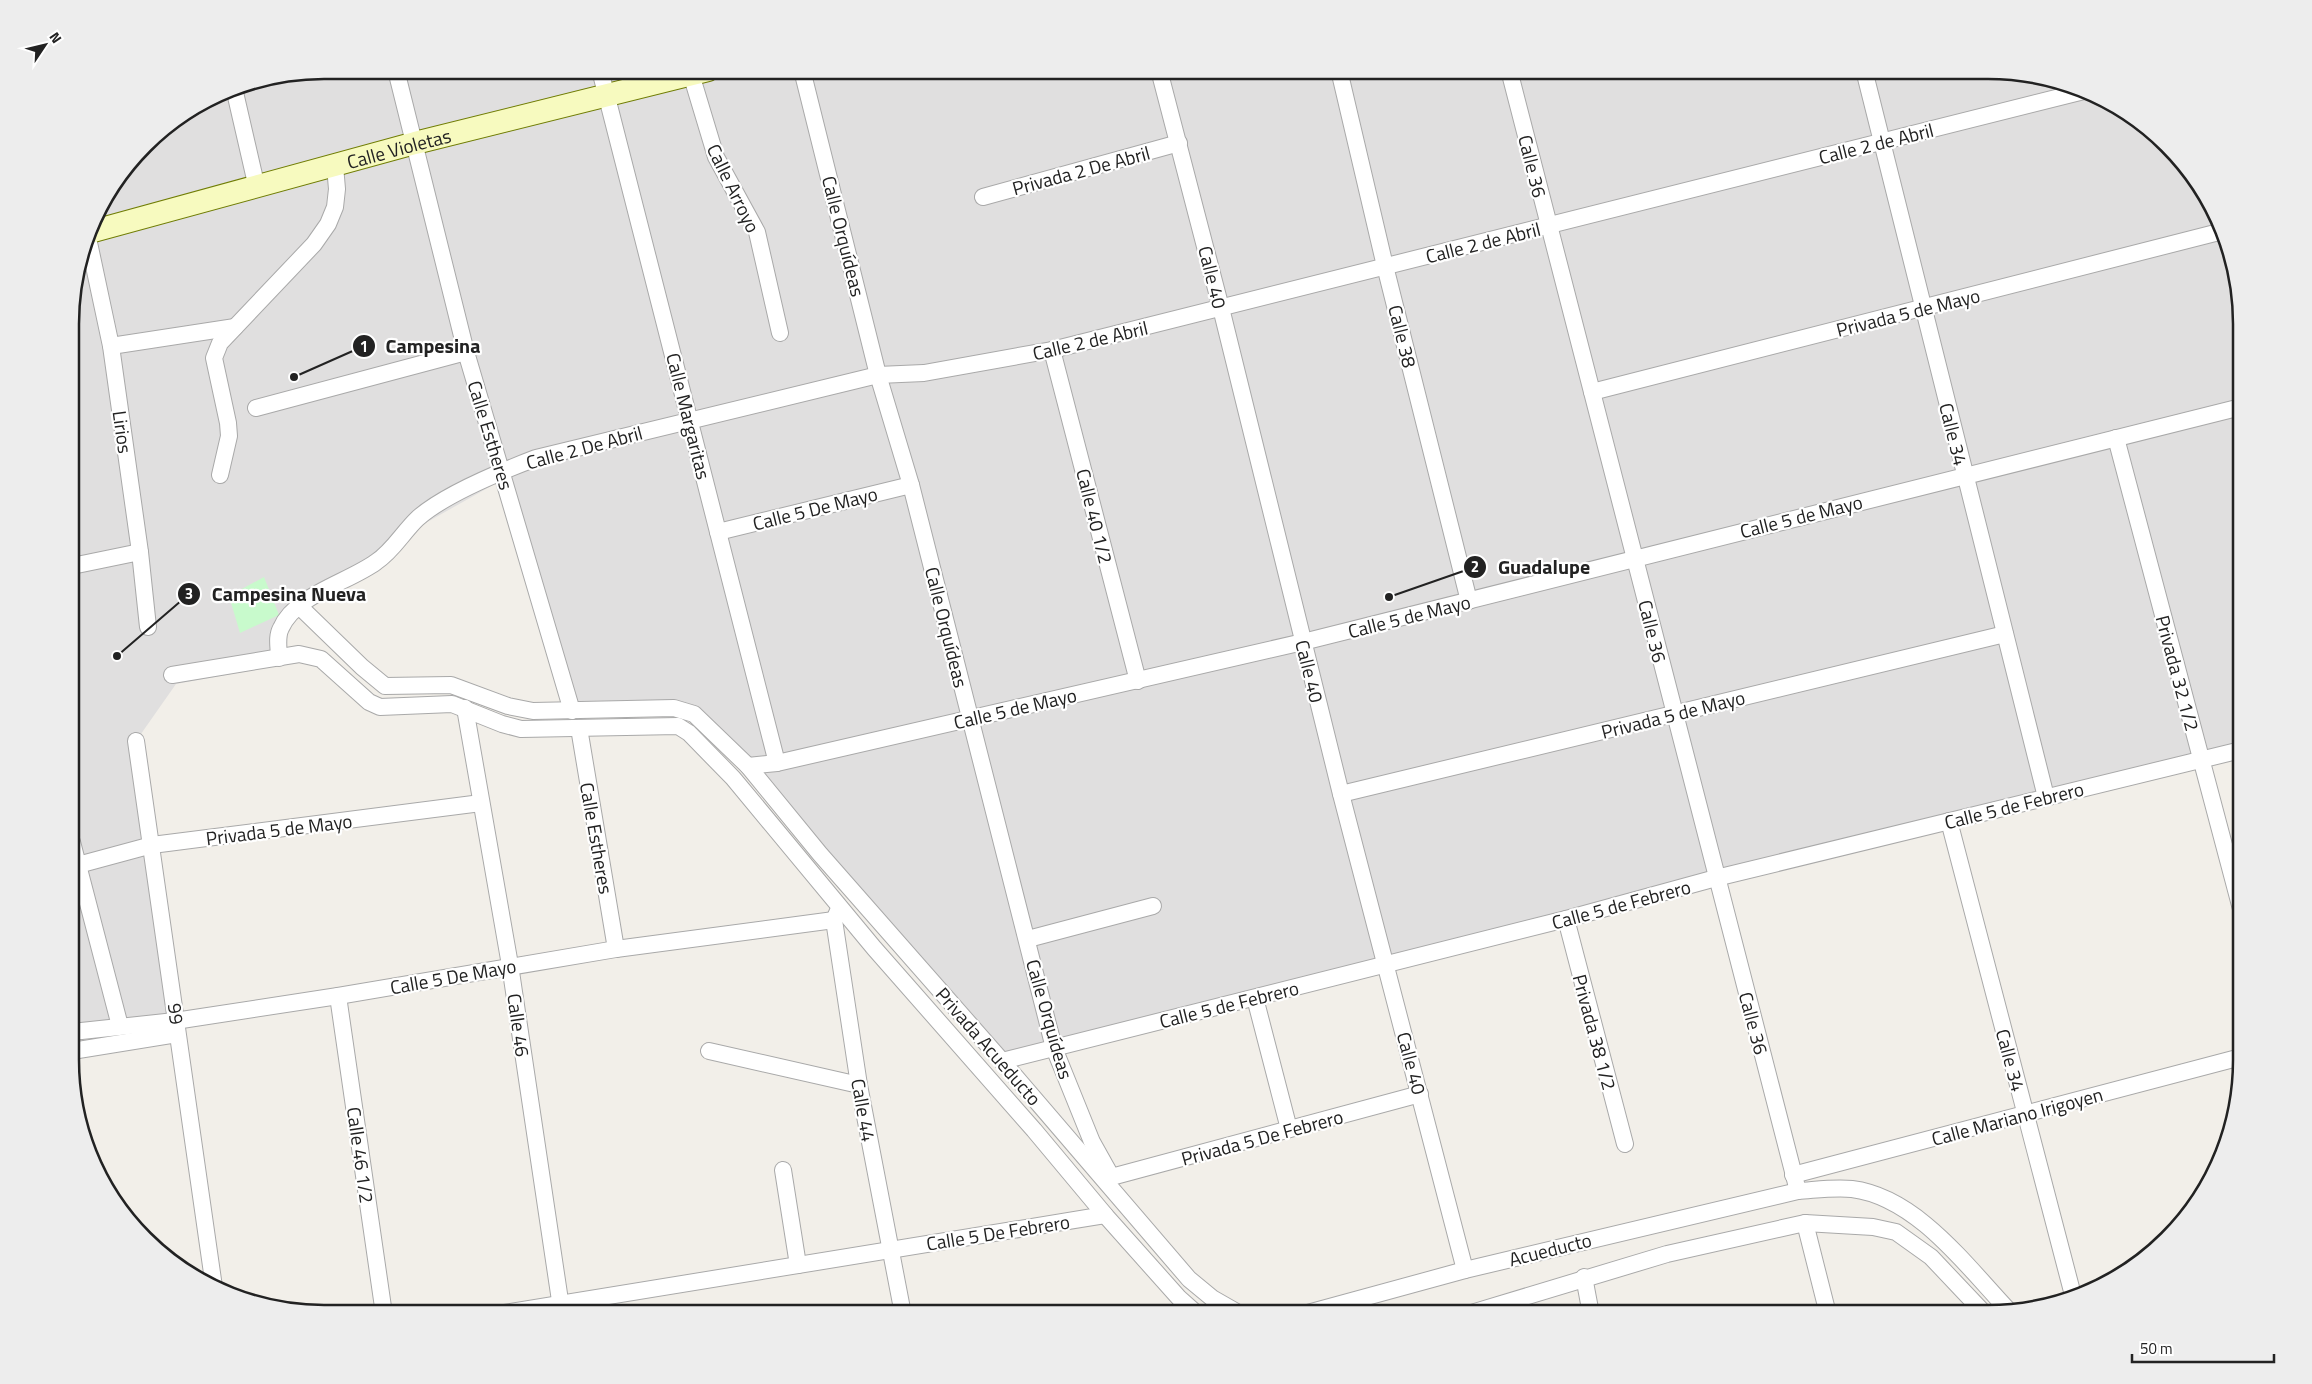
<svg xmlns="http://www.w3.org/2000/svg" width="2312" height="1384" font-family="'Titillium Web',sans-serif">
	<rect width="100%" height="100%" fill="#f2efe9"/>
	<polygon fill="#e0dfdf" points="324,70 1988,70 2054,79 2115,104 2167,144 2208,197 2229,243 2241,307 2241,750 1002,1061 710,730 674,713 572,713 500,481 422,525 304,607 288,628 286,664 176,684 136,741 175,1021 72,1032 72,291 96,211 156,133 227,89"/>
	<polygon fill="#c8facc" points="264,577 279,615 240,633 229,596"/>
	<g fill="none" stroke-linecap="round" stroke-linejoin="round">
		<defs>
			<g id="street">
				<polyline points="396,70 466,352 572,711"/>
				<polyline points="600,70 777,763"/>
				<polyline points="802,70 878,375 911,485 1054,1048 1092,1142 1111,1176"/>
				<polyline points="1159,70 1221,308 1341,794 1465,1270"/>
				<polyline points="1339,70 1385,266 1469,601"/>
				<polyline points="1509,70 1798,1191"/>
				<polyline points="1864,70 2046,797"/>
				<polyline points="691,74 716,157 757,232 780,333"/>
				<polyline points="234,88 257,188"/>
				<polyline points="983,197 1179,143"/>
				<polyline points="88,238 111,346 140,552 148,627"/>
				<polyline points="111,346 235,327"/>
				<polyline points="1052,350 1138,681"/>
				<polyline points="1592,392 2223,231"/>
				<polyline points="256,408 466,352"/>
				<polyline points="2116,438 2241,909"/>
				<polyline points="220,475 229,436 228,423 214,358 220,343 314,244 328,224 335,207 337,189 335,166"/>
				<polyline points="718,532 911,485"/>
				<polyline points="72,566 140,552"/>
				<polyline points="298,605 362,667 385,686 451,685 508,706 533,711 674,708 694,714 748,766 820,854 1002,1061 1189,1279 1212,1298 1240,1314"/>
				<path d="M279 658C279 648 276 637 281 628 295 595 349 582 376 562 393 551 403 532 418 518 445 494 502 471 536 458L878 375 924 373 1052 350 2084 91"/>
				<polyline points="172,675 299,654 321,659 369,702 380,707 452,704 502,724 521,729 678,726 689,733 733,778 874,948 1034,1130 1105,1215 1179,1298 1197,1314"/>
				<polyline points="465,708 510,965 562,1314"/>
				<polyline points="579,728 616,949"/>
				<polyline points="136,741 214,1287"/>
				<polyline points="748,766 777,763 1303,642 2241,407"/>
				<polyline points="1341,794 2005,634"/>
				<polyline points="1949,821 2074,1299"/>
				<polyline points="72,842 120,1026"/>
				<polyline points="78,865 152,845 481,803"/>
				<polyline points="838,911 834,920 859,1085 903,1314"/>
				<polyline points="1566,919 1625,1144"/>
				<polyline points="1028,939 1153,906"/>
				<polyline points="338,996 384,1314"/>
				<polyline points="1255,998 1289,1129"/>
				<polyline points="72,1032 175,1021 338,996 616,949 834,920"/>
				<polyline points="72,1051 177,1034"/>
				<polyline points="709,1051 859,1085"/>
				<polyline points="1002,1061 1566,919 1716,878 2241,750"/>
				<polyline points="783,1170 798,1265"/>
				<polyline points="1793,1175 2241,1057"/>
				<polyline points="1104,1179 1420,1094"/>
				<polyline points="1805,1223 1828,1314"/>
				<polyline points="1584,1277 1591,1314"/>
				<polyline points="498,1314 1105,1215"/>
				<path d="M1304 1314 1465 1270 1798 1191C1815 1190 1835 1187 1852 1189 1917 1197 1968 1268 2010 1312"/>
				<polyline points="1468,1314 1667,1254 1805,1223 1873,1227 1896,1232 1931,1257 1984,1313"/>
			</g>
			<g id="secondary">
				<path id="s1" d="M90 232 415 143 708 70"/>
			</g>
		</defs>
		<use href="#street" stroke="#a9a9a9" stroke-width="18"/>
		<use href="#secondary" stroke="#707d05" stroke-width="24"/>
		<use href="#street" stroke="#fff" stroke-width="16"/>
		<use href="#secondary" stroke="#f7fabf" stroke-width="22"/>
	</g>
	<g text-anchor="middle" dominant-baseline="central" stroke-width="4.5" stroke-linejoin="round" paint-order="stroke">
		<g font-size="19" fill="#222" stroke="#fff">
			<text transform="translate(1876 143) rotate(-14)">Calle 2 de Abril</text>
			<text stroke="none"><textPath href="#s1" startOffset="320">Calle Violetas</textPath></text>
			<text transform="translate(1533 166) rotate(76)">Calle 36</text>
			<text transform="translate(1081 170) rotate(-15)">Privada 2 De Abril</text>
			<text transform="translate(734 188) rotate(64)">Calle Arroyo</text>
			<text transform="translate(844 236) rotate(76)">Calle Orquídeas</text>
			<text transform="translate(1483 242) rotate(-14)">Calle 2 de Abril</text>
			<text transform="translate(1213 277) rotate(76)">Calle 40</text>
			<text transform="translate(1908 312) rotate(-14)">Privada 5 de Mayo</text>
			<text transform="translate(1403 336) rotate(76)">Calle 38</text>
			<text transform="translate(1090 340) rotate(-13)">Calle 2 de Abril</text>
			<text transform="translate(689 416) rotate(76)">Calle Margaritas</text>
			<text transform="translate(123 432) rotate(82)">Lirios</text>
			<text transform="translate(1954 434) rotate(76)">Calle 34</text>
			<text transform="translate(491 435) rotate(73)">Calle Estheres</text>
			<text transform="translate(584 447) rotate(-15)">Calle 2 De Abril</text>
			<text transform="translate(815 508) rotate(-14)">Calle 5 De Mayo</text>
			<text transform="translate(1095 516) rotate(76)">Calle 40 1/2</text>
			<text transform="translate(1801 516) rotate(-14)">Calle 5 de Mayo</text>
			<text transform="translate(1409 616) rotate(-14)">Calle 5 de Mayo</text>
			<text transform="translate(947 627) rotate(76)">Calle Orquídeas</text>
			<text transform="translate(1653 631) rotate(76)">Calle 36</text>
			<text transform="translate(1310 671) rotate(76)">Calle 40</text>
			<text transform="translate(2178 673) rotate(75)">Privada 32 1/2</text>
			<text transform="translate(1015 708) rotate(-13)">Calle 5 de Mayo</text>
			<text transform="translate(1673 714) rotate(-14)">Privada 5 de Mayo</text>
			<text transform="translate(2014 805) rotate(-14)">Calle 5 de Febrero</text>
			<text transform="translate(279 829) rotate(-7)">Privada 5 de Mayo</text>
			<text transform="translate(597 838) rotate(80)">Calle Estheres</text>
			<text transform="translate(1621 904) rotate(-15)">Calle 5 de Febrero</text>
			<text transform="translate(453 976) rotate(-10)">Calle 5 De Mayo</text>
			<text transform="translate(1229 1004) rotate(-14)">Calle 5 de Febrero</text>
			<text transform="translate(174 1014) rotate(-97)">66</text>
			<text transform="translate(1050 1019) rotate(74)">Calle Orquídeas</text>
			<text transform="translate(1754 1023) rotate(75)">Calle 36</text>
			<text transform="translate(519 1025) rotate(82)">Calle 46</text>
			<text transform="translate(1595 1032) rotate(75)">Privada 38 1/2</text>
			<text transform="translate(989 1046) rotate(49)">Privada Acueducto</text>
			<text transform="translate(2011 1060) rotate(75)">Calle 34</text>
			<text transform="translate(1412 1063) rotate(75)">Calle 40</text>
			<text transform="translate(864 1110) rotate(80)">Calle 44</text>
			<text transform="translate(2017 1116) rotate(-15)">Calle Mariano Irigoyen</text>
			<text transform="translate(1262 1137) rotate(-15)">Privada 5 De Febrero</text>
			<text transform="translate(361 1155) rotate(82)">Calle 46 1/2</text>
			<text transform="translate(998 1232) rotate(-9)">Calle 5 De Febrero</text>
			<text transform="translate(1550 1249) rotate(-14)">Acueducto</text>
		</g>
	</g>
	<path d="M0 0H2312V1384H0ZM324 79H1988A245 245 0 0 1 2233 324V1060A245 245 0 0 1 1988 1305H324A245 245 0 0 1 79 1060V324A245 245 0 0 1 324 79Z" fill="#ededed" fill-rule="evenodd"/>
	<path fill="none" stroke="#222" stroke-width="2.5" d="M324 79H1988A245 245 0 0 1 2233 324V1060A245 245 0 0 1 1988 1305H324A245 245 0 0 1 79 1060V324A245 245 0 0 1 324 79Z"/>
	<path fill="none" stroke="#222" stroke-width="2" d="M294 377L364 346M1389 597L1475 567M117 656L189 594"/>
	<g fill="#222" stroke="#fff" stroke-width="2">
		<circle cx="294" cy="377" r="5"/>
		<circle cx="1389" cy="597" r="5"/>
		<circle cx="117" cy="656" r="5"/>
		<circle cx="364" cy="346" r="12"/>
		<circle cx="1475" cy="567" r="12"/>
		<circle cx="189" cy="594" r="12"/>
	</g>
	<g font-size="15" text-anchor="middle" font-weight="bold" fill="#fff">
		<text x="364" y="352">1</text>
		<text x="1475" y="572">2</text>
		<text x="189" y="599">3</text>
	</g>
	<g font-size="20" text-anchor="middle" font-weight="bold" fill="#222" stroke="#fff" stroke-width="4.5" stroke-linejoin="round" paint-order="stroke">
		<text x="433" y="353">Campesina</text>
		<text x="1544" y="574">Guadalupe</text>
		<text x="289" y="601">Campesina Nueva</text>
	</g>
	<g transform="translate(45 45) rotate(55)" stroke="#ffffff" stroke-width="4" paint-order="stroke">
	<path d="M0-4L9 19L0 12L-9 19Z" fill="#222222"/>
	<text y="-8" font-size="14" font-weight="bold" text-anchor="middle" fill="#222222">N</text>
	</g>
	<path d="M2132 1354v8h142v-8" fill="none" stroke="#222222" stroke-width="2.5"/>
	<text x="2140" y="1354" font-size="15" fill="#222222" stroke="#ffffff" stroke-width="4" paint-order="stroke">50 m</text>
</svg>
